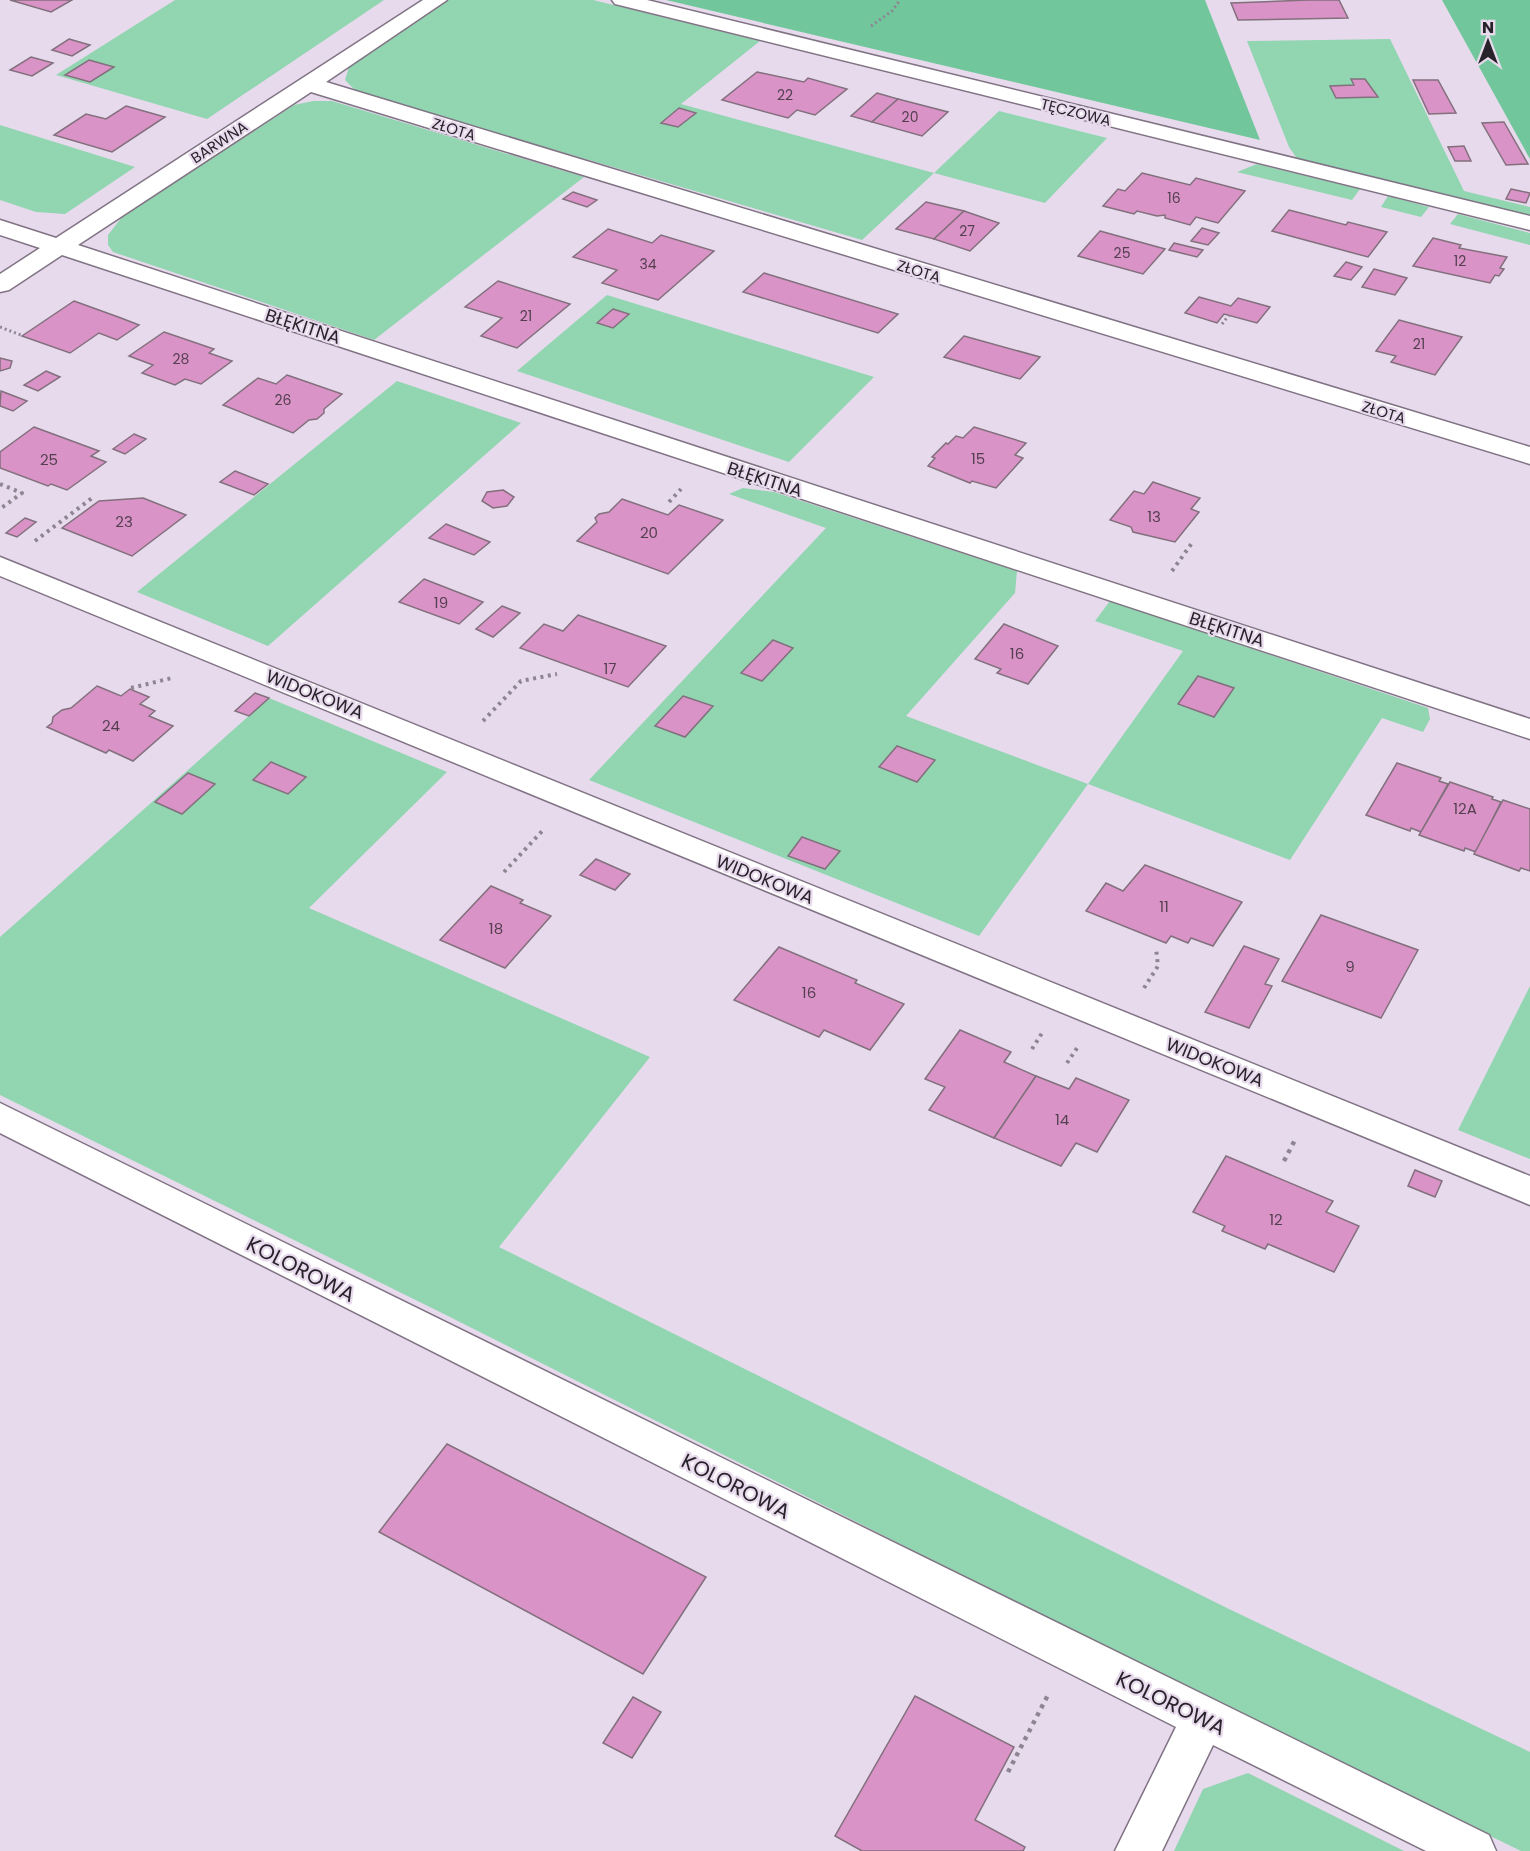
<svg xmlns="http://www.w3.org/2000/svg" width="1530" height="1851" font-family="Poppins,sans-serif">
	<rect width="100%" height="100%" fill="#e8daed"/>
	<g fill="#91d5b1">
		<polygon points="175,0 384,0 207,119 56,75"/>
		<polygon points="449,0 593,0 760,41 681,104 934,173 999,111 1107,138 1045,203 934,173 862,240 357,92 345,80 349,67"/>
		<polygon points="1390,39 1464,191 1530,207 1530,217 1298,160 1289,147 1247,41"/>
		<polygon points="313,101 332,101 584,177 374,340 113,252 108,245 108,235 122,217 294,105"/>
		<polygon points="0,125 135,167 65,214 36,212 0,200"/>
		<polygon points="1257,164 1360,189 1352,200 1237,172"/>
		<polygon points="1388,196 1429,207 1421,217 1381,207"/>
		<polygon points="1458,214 1530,233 1530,245 1450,224"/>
		<polygon points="607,295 874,377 789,462 517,371"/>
		<polygon points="397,381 521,423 268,646 137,592"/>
		<polygon points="743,488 774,492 1017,571 1015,593 906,716 1088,784 1183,651 1095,621 1110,601 1428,708 1430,719 1423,732 1382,718 1290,860 1088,784 979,936 589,780 826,528 729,494"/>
		<polygon points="269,698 447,772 309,908 650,1057 499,1247 1229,1609 1530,1752 1530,1851 1521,1851 1190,1690 444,1314 0,1095 0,937"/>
		<polygon points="1530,986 1530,1159 1458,1130"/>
		<polygon points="1248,1773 1404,1851 1174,1851 1203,1789"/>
	</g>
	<g fill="#71c79b">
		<polygon points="666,0 1205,0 1260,140"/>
		<polygon points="1442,0 1530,0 1530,159"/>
	</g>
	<g fill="#d993c6" stroke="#82707d" stroke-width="1.5">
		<polygon points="10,0 72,0 51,12"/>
		<polygon points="1308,0 1339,0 1348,18 1238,20 1231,3"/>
		<polygon points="69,39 90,45 72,56 52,50"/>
		<polygon points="31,57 53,63 32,76 10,70"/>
		<polygon points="89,60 114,67 90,82 65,75"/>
		<polygon points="757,72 804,82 808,78 847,89 815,115 797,110 788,118 722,100"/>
		<polygon points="1351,79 1365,79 1378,97 1336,98 1330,86 1354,85"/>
		<polygon points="1413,80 1438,80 1456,113 1429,114"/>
		<polygon points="877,93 898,99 872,122 851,116"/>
		<polygon points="898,99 948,112 922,136 872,122"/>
		<polygon points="126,106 165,117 112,152 54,135 86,114 106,119"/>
		<polygon points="679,108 696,113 678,127 661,123"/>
		<polygon points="1504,122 1528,164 1506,165 1482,123"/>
		<polygon points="1464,146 1471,161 1455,161 1448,147"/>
		<polygon points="1142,173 1190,185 1196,178 1245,191 1218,223 1196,217 1190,225 1165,218 1165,215 1157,216 1137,211 1134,214 1103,206 1118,189 1125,191"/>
		<polygon points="1511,189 1530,193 1526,203 1506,199"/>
		<polygon points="573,192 597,200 587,207 563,199"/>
		<polygon points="926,202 964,211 934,239 896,229"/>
		<polygon points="1289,210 1346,225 1348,222 1387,232 1368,257 1272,231"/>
		<polygon points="964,211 999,223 970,251 934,239"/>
		<polygon points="1202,228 1219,233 1208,245 1191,241"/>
		<polygon points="608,229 652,243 661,235 714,251 658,300 602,283 617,270 573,257"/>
		<polygon points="1100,231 1165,249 1143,274 1078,256"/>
		<polygon points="1433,238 1461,245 1459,248 1507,257 1500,268 1504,269 1499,276 1495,275 1490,283 1413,266"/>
		<polygon points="1174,243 1203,250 1197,257 1169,250"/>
		<polygon points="1346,262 1362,267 1351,280 1334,276"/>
		<polygon points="1374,269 1407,278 1395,295 1362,287"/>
		<polygon points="764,273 898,314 878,333 743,292"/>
		<polygon points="498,281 570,304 517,348 481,336 502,318 465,307"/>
		<polygon points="1199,297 1231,306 1238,298 1270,307 1257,323 1224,314 1217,323 1185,313"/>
		<polygon points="74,301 121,318 139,325 117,340 99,333 70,353 22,336"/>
		<polygon points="613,309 629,314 613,328 597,323"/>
		<polygon points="1399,320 1462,337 1435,375 1391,362 1396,356 1376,351"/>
		<polygon points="164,332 214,349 209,353 232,361 201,384 185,379 175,385 142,373 153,365 129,356"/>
		<polygon points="964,336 1040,357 1020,379 944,357"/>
		<polygon points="0,358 12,361 10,368 0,371"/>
		<polygon points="46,371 60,377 38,391 24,385"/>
		<polygon points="287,375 342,394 324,409 324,413 317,419 309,420 293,433 223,405 258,378 276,384"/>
		<polygon points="1,391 27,401 13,411 0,406"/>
		<polygon points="34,427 99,451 91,456 106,462 67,490 51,484 48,486 0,468 0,452"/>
		<polygon points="974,427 1026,443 1015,455 1023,458 996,488 972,481 970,483 928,466 935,458 932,457 946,443 948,444 956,436 963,438"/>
		<polygon points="134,434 146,439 125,454 113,449"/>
		<polygon points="235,471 268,484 254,495 220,482"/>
		<polygon points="1153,482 1200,498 1191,509 1199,512 1175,542 1133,532 1131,527 1110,520 1134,491 1144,494"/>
		<polygon points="503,490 514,497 507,506 493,508 482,501 487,492"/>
		<polygon points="143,498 186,515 132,556 62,528 99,501"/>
		<polygon points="622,499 668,515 679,505 723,520 668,574 577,541 597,522 595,518 599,514 609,512"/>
		<polygon points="25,518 36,522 17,537 6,533"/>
		<polygon points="446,524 490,542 474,555 429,538"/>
		<polygon points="424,579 483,602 459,624 399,602"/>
		<polygon points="502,606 520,613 493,637 476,629"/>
		<polygon points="578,615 666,646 628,687 520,648 544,624 563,631"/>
		<polygon points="1004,624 1058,646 1028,684 997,673 1001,669 975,659"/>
		<polygon points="773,640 793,648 762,681 741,673"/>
		<polygon points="1198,676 1234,688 1214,717 1178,704"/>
		<polygon points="97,686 121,696 130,689 149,697 140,704 155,711 149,716 173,726 133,761 109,750 106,753 47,727 52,723 53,717 62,710 71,708"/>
		<polygon points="255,693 269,698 249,716 235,711"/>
		<polygon points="683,696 713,706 685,737 655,726"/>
		<polygon points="897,746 935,760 917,782 879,767"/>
		<polygon points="271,762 306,777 288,794 253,780"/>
		<polygon points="1397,763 1441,778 1439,781 1448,784 1421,832 1411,828 1410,831 1366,815"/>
		<polygon points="188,773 215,784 182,814 155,802"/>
		<polygon points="1450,782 1493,797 1492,799 1501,802 1476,852 1465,848 1464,851 1419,835"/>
		<polygon points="1503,800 1530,809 1530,871 1521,868 1519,871 1474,854"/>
		<polygon points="802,837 840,851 825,869 788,856"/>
		<polygon points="596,859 630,874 615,890 580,875"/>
		<polygon points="1145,865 1242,902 1213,946 1191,938 1188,943 1171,936 1166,943 1086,911 1106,883 1123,891"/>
		<polygon points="491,886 523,900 520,903 551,916 505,968 440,940"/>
		<polygon points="1321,915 1418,950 1381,1018 1282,981"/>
		<polygon points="1244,946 1279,959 1265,984 1272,986 1249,1028 1205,1012"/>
		<polygon points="779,947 857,980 855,983 904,1004 870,1050 824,1030 819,1037 734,1000"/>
		<polygon points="960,1030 1011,1052 1004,1062 1036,1076 994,1138 929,1110 945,1087 925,1079"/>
		<polygon points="1036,1076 1069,1089 1076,1078 1129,1100 1097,1152 1076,1143 1061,1166 994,1138"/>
		<polygon points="1226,1156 1333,1201 1326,1212 1359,1226 1334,1272 1268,1244 1265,1249 1222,1231 1225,1226 1193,1212"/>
		<polygon points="1415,1170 1442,1181 1435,1197 1408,1186"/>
		<polygon points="447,1444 706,1577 643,1674 379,1532"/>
		<polygon points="915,1696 1014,1747 975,1820 1025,1847 1023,1851 862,1851 835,1836"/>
		<polygon points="633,1697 661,1712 632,1758 603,1743"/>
	</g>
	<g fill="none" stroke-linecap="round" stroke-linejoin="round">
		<defs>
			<g id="minor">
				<polygon points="423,0 447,0 326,82 1530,447 1530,464 311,92 78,245 1530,719 1530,739 62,255 9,290 0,292 0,274 40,248 0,235 0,220 56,238"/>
				<polygon points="612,0 647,0 1530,216 1530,230 615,4"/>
				<polygon points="0,557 1530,1176 1530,1205 0,576"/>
				<polygon points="0,1103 1489,1835 1496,1851 1426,1851 1213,1745 1162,1851 1115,1851 1176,1727 0,1133"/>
			</g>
		</defs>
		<use href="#minor" stroke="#807384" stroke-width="3"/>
		<g stroke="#8e8592" stroke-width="3" stroke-dasharray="2 3" stroke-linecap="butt">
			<polyline points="871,26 892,11 900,0"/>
			<polyline points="1222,324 1229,315"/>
			<polyline points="0,327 21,335"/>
		</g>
		<g stroke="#8e8592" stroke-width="4" stroke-dasharray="3 4.5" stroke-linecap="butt">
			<polyline points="0,484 22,493 0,509"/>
			<polyline points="669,502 681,489"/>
			<polyline points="35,541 92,498"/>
			<polyline points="1172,571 1192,543"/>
			<polyline points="131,688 172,678"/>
			<polyline points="483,721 521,681 557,674"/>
			<polyline points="504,872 544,829"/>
			<polyline points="1144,988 1158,966 1156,948"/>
			<polyline points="1032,1049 1042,1033"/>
			<polyline points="1067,1063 1077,1048"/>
		</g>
		<g stroke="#8e8592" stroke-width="4.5" stroke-dasharray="4 5" stroke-linecap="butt">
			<polyline points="1284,1161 1296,1138"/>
			<polyline points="1008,1772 1049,1693"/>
		</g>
		<use href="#minor" fill="#fff" fill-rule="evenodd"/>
	</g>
	<g text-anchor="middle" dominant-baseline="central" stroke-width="4.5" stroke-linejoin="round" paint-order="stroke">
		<g font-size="14" fill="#543f51">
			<text x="785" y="95">22</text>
			<text x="910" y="117">20</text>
			<text x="1174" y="198">16</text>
			<text x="967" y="231">27</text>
			<text x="1122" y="253">25</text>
			<text x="1460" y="261">12</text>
			<text x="648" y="264">34</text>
			<text x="526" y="316">21</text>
			<text x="1419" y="344">21</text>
			<text x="181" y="359">28</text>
			<text x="283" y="400">26</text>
		</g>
		<g font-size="15" fill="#28232a" stroke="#e8daed">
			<text transform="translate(1076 112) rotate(14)">TĘCZOWA</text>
			<text transform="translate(454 129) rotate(17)">ZŁOTA</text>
			<text transform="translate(219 142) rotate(-33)">BARWNA</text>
			<text transform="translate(919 271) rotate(17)">ZŁOTA</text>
			<text transform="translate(1384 412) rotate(17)">ZŁOTA</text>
		</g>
		<g font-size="15" fill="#543f51">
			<text x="978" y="458">15</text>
			<text x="49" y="459">25</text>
			<text x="1154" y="516">13</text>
			<text x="124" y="521">23</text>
			<text x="649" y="532">20</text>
			<text x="441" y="602">19</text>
			<text x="1017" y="653">16</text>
			<text x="610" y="668">17</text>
			<text x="111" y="725">24</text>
			<text x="1465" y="808">12A</text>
			<text x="1164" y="906">11</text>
			<text x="496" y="928">18</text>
			<text x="1350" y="966">9</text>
			<text x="809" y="992">16</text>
			<text x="1062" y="1119">14</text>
			<text x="1276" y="1219">12</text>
		</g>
		<g font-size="18" fill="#28232a" stroke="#e8daed">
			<text transform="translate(303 326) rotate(18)">BŁĘKITNA</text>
			<text transform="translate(765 479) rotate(18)">BŁĘKITNA</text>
			<text transform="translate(1227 629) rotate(18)">BŁĘKITNA</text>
			<text transform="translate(315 694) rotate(22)">WIDOKOWA</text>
			<text transform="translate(765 879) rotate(22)">WIDOKOWA</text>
			<text transform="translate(1215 1062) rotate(22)">WIDOKOWA</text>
		</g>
		<g font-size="21" fill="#28232a" stroke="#e8daed">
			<text transform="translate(301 1269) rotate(27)">KOLOROWA</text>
			<text transform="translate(736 1486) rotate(27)">KOLOROWA</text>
			<text transform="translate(1171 1703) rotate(26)">KOLOROWA</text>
		</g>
	</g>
	<g transform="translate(1488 42)" stroke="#e8daed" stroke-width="4.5" paint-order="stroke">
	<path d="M0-4.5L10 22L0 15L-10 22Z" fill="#28232a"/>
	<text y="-9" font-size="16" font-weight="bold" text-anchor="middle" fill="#28232a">N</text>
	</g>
</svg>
